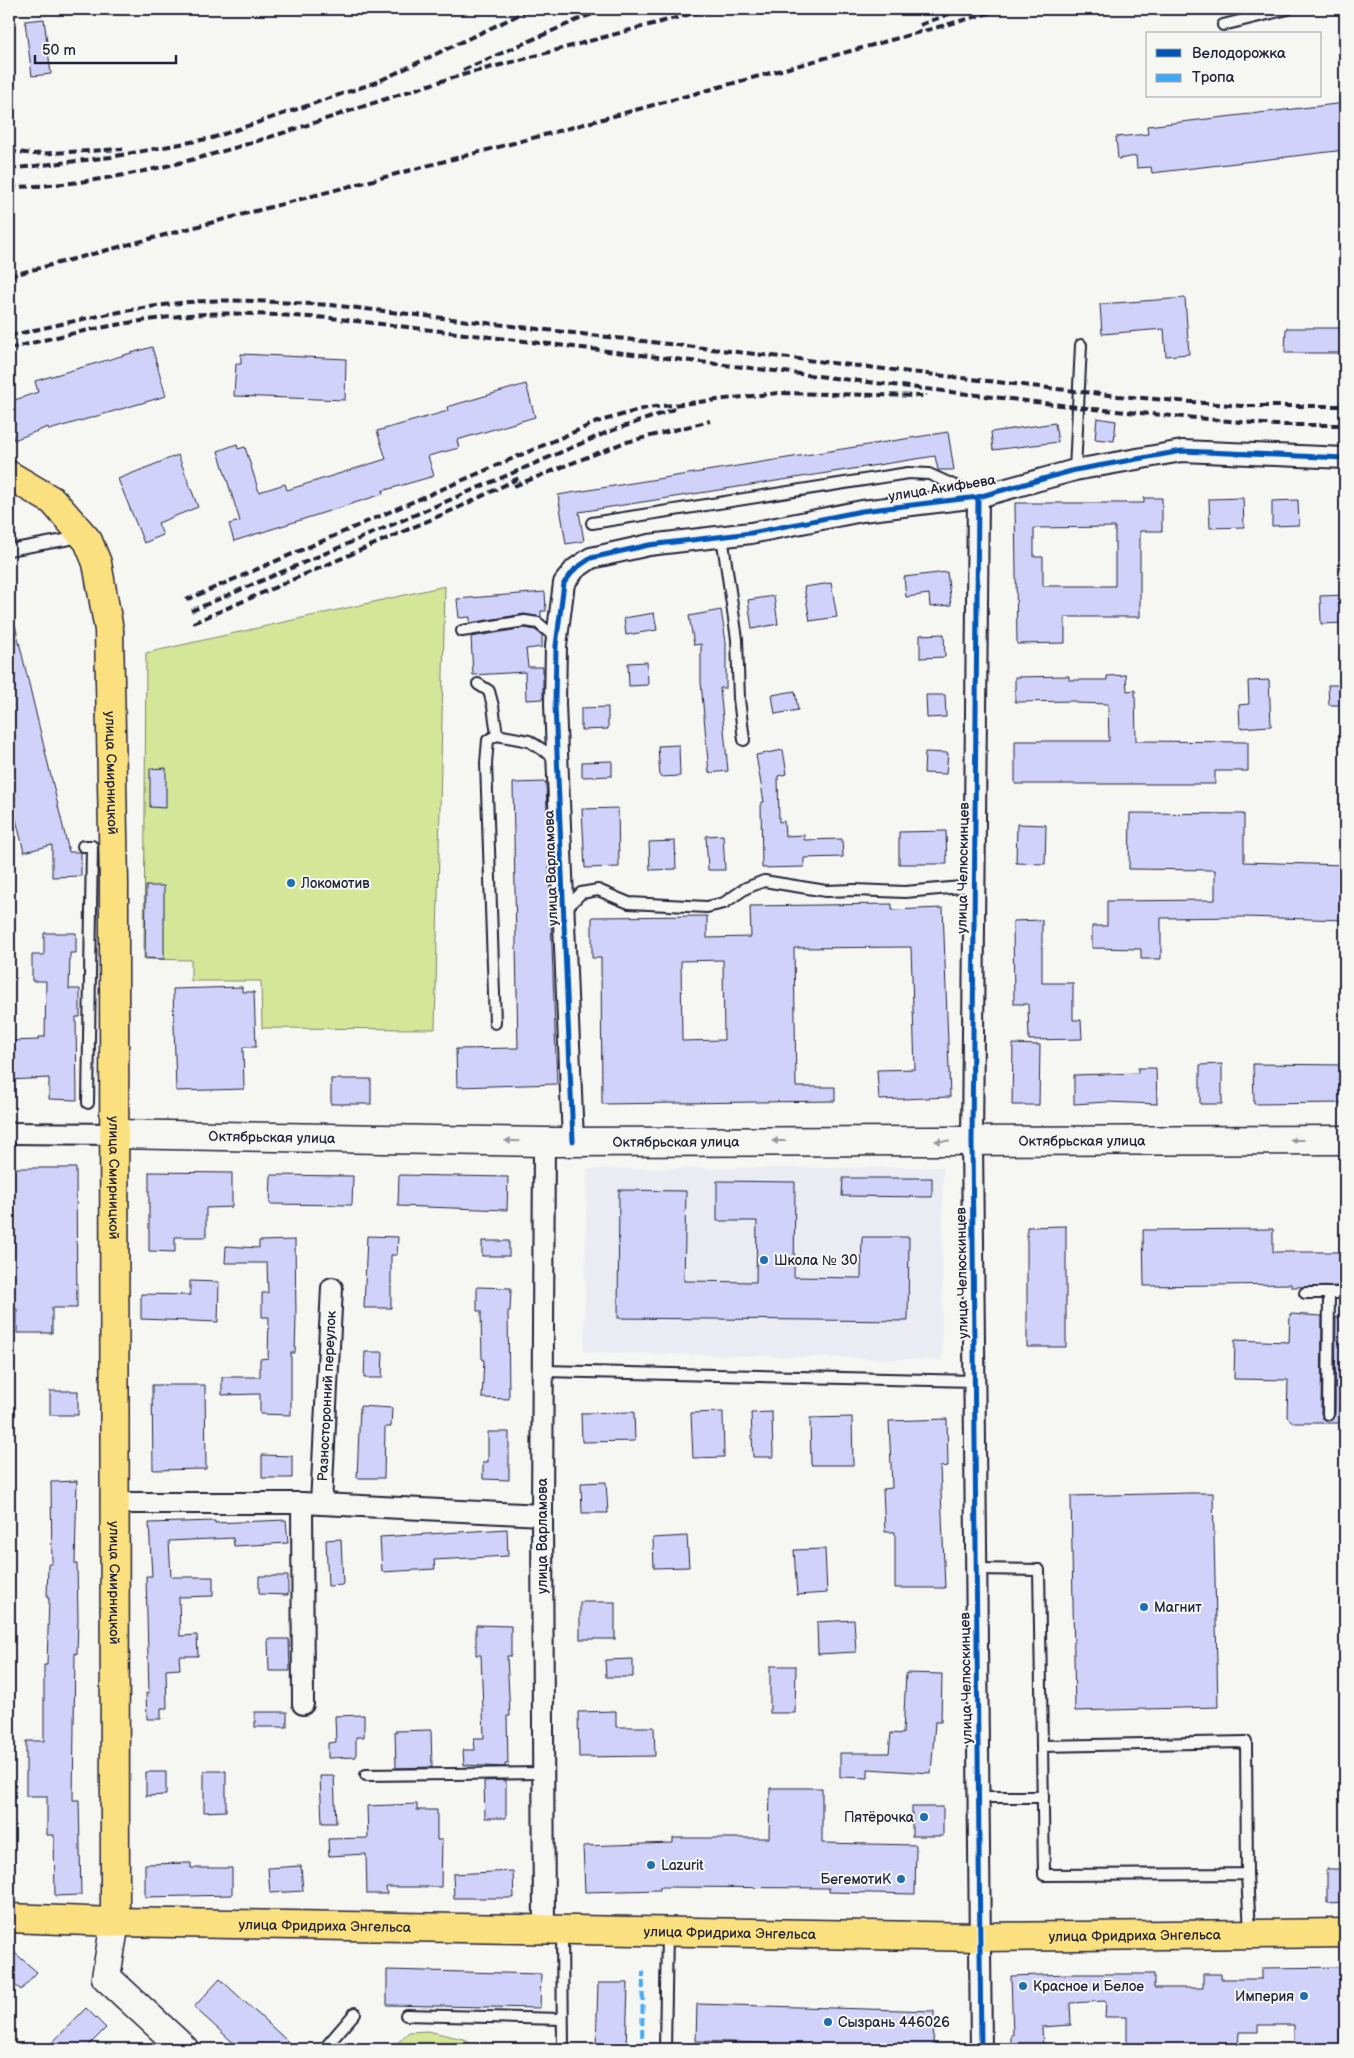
<svg xmlns="http://www.w3.org/2000/svg" width="1354" height="2058" font-family="'Balsamiq Sans',sans-serif">
	<rect width="100%" height="100%" fill="#f6f6f2"/>
	<filter id="ink" filterUnits="userSpaceOnUse"><feTurbulence type="fractalNoise" baseFrequency=".02" numOctaves="2"/><feDisplacementMap in="SourceGraphic" scale="10" xChannelSelector="R" yChannelSelector="G"/><feConvolveMatrix kernelMatrix="1 2 1 2 8 2 1 2 1" color-interpolation-filters="sRGB"/></filter>
	<g filter="url(#ink)">
		<polygon fill="#ebebf4" points="943,1167 942,1360 584,1352 587,1169"/>
		<g fill="#d6e699" stroke="#7c846a">
			<polygon points="445,586 435,1029 262,1028 261,981 191,981 191,960 144,959 146,653"/>
			<polygon points="428,2031 467,2040 475,2049 391,2049 409,2032"/>
		</g>
		<g fill="#d0d2fa" stroke="#22223b" fill-rule="evenodd">
			<polygon points="44,19 51,74 32,76 25,21"/>
			<polygon points="1345,103 1345,150 1152,173 1151,167 1137,168 1136,156 1118,159 1116,137 1148,134 1147,126"/>
			<polygon points="1185,298 1189,354 1166,356 1164,329 1102,334 1100,304"/>
			<polygon points="1286,328 1345,328 1345,353 1285,353"/>
			<polygon points="152,347 166,396 49,430 48,427 14,440 9,424 9,402 38,392 35,381"/>
			<polygon points="241,354 346,359 345,400 234,396 236,364 241,364"/>
			<polygon points="526,384 535,417 457,440 459,448 428,456 434,476 382,491 383,494 234,541 229,524 240,521 218,451 237,444 238,449 245,447 259,492 285,484 287,490 386,459 377,431 448,411 447,407"/>
			<polygon points="1097,418 1116,421 1114,441 1095,439"/>
			<polygon points="1055,423 1058,442 993,450 991,432"/>
			<polygon points="948,432 954,470 938,470 935,456 579,512 584,541 566,544 558,495"/>
			<polygon points="178,455 198,507 158,523 163,535 144,543 118,479"/>
			<path d="M1144 498H1162V531H1140V617H1065V643L1017 644 1015 503H1144ZM1115 527V586H1043V557H1034V528Z"/>
			<polygon points="1243,498 1244,527 1210,528 1209,499"/>
			<polygon points="1298,500 1299,525 1272,526 1272,501"/>
			<polygon points="947,572 951,605 930,607 929,594 906,597 904,577"/>
			<polygon points="831,583 837,617 810,621 804,587"/>
			<polygon points="545,592 546,611 541,611 541,617 524,614 470,623 470,617 459,618 457,599"/>
			<polygon points="1345,595 1345,623 1321,624 1320,596"/>
			<polygon points="774,596 778,624 752,629 748,600"/>
			<polygon points="721,610 726,642 726,688 720,688 728,771 709,773 701,682 701,644 694,645 689,616"/>
			<polygon points="654,613 657,630 626,635 624,618"/>
			<polygon points="9,625 15,625 69,852 81,852 81,876 52,877 52,845 24,852 9,790"/>
			<polygon points="525,628 535,630 542,635 542,647 526,649 528,667 543,667 543,699 526,700 525,672 473,675 471,637"/>
			<polygon points="944,634 945,657 920,658 920,635"/>
			<polygon points="647,662 648,685 629,686 628,663"/>
			<polygon points="1126,675 1127,691 1135,690 1136,741 1248,742 1248,771 1215,771 1215,784 1015,784 1015,741 1109,741 1108,704 1076,703 1076,701 1015,702 1015,677 1069,676 1069,680 1107,680 1107,676"/>
			<polygon points="1269,680 1271,726 1240,728 1239,705 1249,704 1248,681"/>
			<polygon points="1328,685 1345,685 1345,705 1329,705"/>
			<polygon points="795,691 798,710 775,714 772,695"/>
			<polygon points="926,695 945,695 946,717 927,718"/>
			<polygon points="608,707 608,729 581,730 581,708"/>
			<polygon points="679,745 680,776 660,777 658,746"/>
			<polygon points="783,750 787,774 778,776 779,822 784,821 785,836 804,835 804,840 842,839 843,857 804,858 804,867 762,868 761,802 764,802 756,755"/>
			<polygon points="925,752 948,753 946,774 924,773"/>
			<polygon points="612,761 612,776 582,777 582,762"/>
			<polygon points="166,768 166,808 150,807 150,769"/>
			<polygon points="546,782 557,1084 457,1087 456,1049 518,1048 513,783"/>
			<polygon points="618,808 619,867 585,868 582,809"/>
			<polygon points="1130,813 1244,814 1244,862 1345,865 1345,920 1243,917 1161,918 1161,959 1141,959 1141,949 1092,948 1092,926 1107,926 1107,901 1215,900 1215,870 1129,869"/>
			<polygon points="1017,824 1046,825 1045,864 1016,863"/>
			<polygon points="946,831 947,864 899,864 899,832"/>
			<polygon points="723,835 725,870 708,870 706,836"/>
			<polygon points="675,841 676,869 650,870 649,842"/>
			<polygon points="146,886 164,886 164,959 145,958"/>
			<path d="M892 904V910L943 908 950 1097 879 1100 877 1070 915 1069 911 947 794 948 796 1087H835V1101L602 1104 601 958H592V917L707 916V938L751 937 750 906ZM723 960 724 1040 682 1041 681 961Z"/>
			<polygon points="1042,920 1042,983 1073,983 1073,1020 1081,1020 1082,1039 1029,1040 1028,1004 1014,1004 1013,921"/>
			<polygon points="44,933 76,933 76,953 70,953 69,989 80,989 80,1017 76,1017 77,1100 49,1099 49,1078 9,1080 9,1041 38,1040 38,1037 45,1037 46,981 32,981 32,955 44,955"/>
			<polygon points="242,987 242,992 254,992 256,1047 243,1047 244,1089 176,1091 173,989"/>
			<polygon points="1013,1044 1040,1045 1039,1105 1012,1105"/>
			<polygon points="1222,1064 1222,1104 1200,1104 1200,1065"/>
			<polygon points="1253,1064 1345,1065 1345,1103 1254,1104"/>
			<polygon points="1138,1068 1156,1068 1157,1104 1107,1102 1074,1104 1074,1075 1138,1073"/>
			<rect x="331" y="1079" width="40" height="25"/>
			<polygon points="9,1168 76,1168 77,1308 52,1308 52,1333 17,1333 17,1309 11,1309"/>
			<polygon points="149,1172 232,1173 232,1207 206,1208 206,1237 175,1237 175,1252 149,1251"/>
			<polygon points="271,1175 353,1176 352,1205 270,1204"/>
			<polygon points="399,1175 508,1177 507,1210 398,1206"/>
			<polygon points="843,1178 932,1178 932,1197 842,1196"/>
			<polygon points="717,1181 795,1182 794,1277 861,1278 862,1237 909,1237 908,1321 618,1318 619,1190 686,1191 684,1281 756,1282 757,1221 717,1221"/>
			<polygon points="1066,1226 1066,1347 1027,1347 1027,1227"/>
			<polygon points="1273,1229 1273,1252 1345,1252 1345,1286 1291,1287 1291,1284 1144,1286 1143,1230"/>
			<polygon points="367,1236 398,1237 397,1255 391,1255 391,1308 364,1308"/>
			<polygon points="295,1240 296,1317 295,1353 291,1353 291,1415 260,1414 260,1394 222,1395 222,1377 260,1377 260,1359 268,1358 269,1317 262,1317 262,1293 268,1293 267,1263 225,1263 226,1246 259,1248 259,1241"/>
			<rect x="482" y="1241" width="27" height="15"/>
			<polygon points="190,1281 219,1282 218,1322 141,1319 141,1294 190,1295"/>
			<polygon points="477,1287 511,1288 510,1311 508,1311 509,1399 482,1398 484,1360 482,1360 481,1311 477,1311"/>
			<polygon points="1290,1314 1322,1316 1321,1414 1327,1421 1332,1420 1335,1414 1336,1317 1345,1318 1345,1423 1294,1423 1287,1417 1288,1380 1234,1379 1235,1340 1289,1342"/>
			<polygon points="365,1352 383,1352 382,1378 364,1378"/>
			<polygon points="152,1385 205,1385 206,1469 153,1470"/>
			<rect x="50" y="1391" width="28" height="24"/>
			<polygon points="360,1406 392,1408 391,1427 385,1427 384,1478 357,1478"/>
			<polygon points="634,1412 635,1441 582,1442 581,1413"/>
			<polygon points="723,1412 724,1457 693,1458 691,1413"/>
			<polygon points="772,1412 773,1457 753,1457 751,1413"/>
			<polygon points="852,1417 853,1465 811,1465 810,1418"/>
			<polygon points="947,1419 948,1466 940,1467 945,1588 895,1588 895,1532 885,1532 883,1489 892,1488 889,1421"/>
			<polygon points="488,1432 509,1432 509,1480 483,1479 483,1462 488,1462"/>
			<polygon points="262,1455 292,1456 292,1478 262,1478"/>
			<polygon points="77,1481 75,1564 77,1564 78,1618 77,1654 75,1653 73,1800 79,1800 81,1895 55,1896 54,1835 47,1835 47,1796 26,1796 26,1741 44,1741 44,1665 47,1665 49,1598 47,1598 48,1564 52,1564 51,1482"/>
			<polygon points="606,1482 608,1513 582,1513 581,1483"/>
			<polygon points="1189,1493 1213,1493 1218,1707 1075,1711 1071,1496"/>
			<polygon points="286,1520 288,1543 234,1546 233,1538 169,1541 171,1577 213,1577 213,1596 179,1597 180,1636 197,1635 198,1656 179,1656 180,1669 166,1670 167,1708 161,1708 161,1719 147,1719 146,1693 149,1693 146,1576 152,1576 149,1523 215,1521 215,1523"/>
			<polygon points="507,1529 508,1556 434,1560 435,1569 382,1572 380,1537"/>
			<polygon points="687,1536 689,1567 654,1568 653,1538"/>
			<polygon points="341,1539 343,1585 328,1586 326,1540"/>
			<polygon points="825,1549 827,1593 797,1595 794,1550"/>
			<polygon points="259,1576 288,1576 288,1595 259,1594"/>
			<rect x="580" y="1602" width="35" height="37"/>
			<polygon points="854,1620 856,1652 818,1654 817,1622"/>
			<polygon points="476,1625 511,1626 511,1656 507,1656 510,1716 507,1716 508,1764 505,1764 505,1767 464,1765 463,1750 475,1750 474,1738 484,1738 481,1655 476,1655"/>
			<polygon points="268,1639 289,1639 290,1671 269,1671"/>
			<polygon points="633,1659 633,1677 606,1677 605,1660"/>
			<polygon points="770,1666 796,1666 795,1713 770,1713"/>
			<polygon points="906,1673 942,1674 941,1722 935,1722 931,1773 868,1769 868,1778 840,1777 840,1753 889,1753 891,1733 903,1734"/>
			<polygon points="616,1711 616,1727 654,1727 655,1756 579,1757 578,1712"/>
			<rect x="255" y="1712" width="32" height="15"/>
			<polygon points="364,1715 364,1737 356,1737 356,1757 328,1758 328,1743 336,1742 335,1716"/>
			<polygon points="431,1730 432,1767 396,1768 395,1731"/>
			<polygon points="204,1771 226,1771 226,1811 204,1812"/>
			<polygon points="146,1772 166,1772 166,1795 146,1796"/>
			<polygon points="320,1776 334,1776 336,1823 322,1823"/>
			<polygon points="506,1780 506,1818 485,1818 484,1781"/>
			<polygon points="770,1788 822,1788 822,1843 916,1845 915,1894 829,1892 829,1888 660,1887 660,1890 585,1892 583,1846 673,1843 673,1838 769,1838"/>
			<polygon points="417,1804 417,1810 437,1810 437,1840 442,1840 441,1887 386,1887 387,1894 367,1894 366,1854 329,1856 328,1839 368,1838 367,1806"/>
			<rect x="912" y="1807" width="31" height="29"/>
			<polygon points="191,1863 191,1868 232,1868 232,1895 145,1897 145,1864"/>
			<polygon points="301,1866 303,1891 270,1893 268,1868"/>
			<polygon points="1327,1869 1345,1869 1345,1902 1327,1903"/>
			<polygon points="513,1871 514,1898 454,1898 453,1874"/>
			<polygon points="9,1948 37,1972 21,1990 9,1980"/>
			<polygon points="1345,1967 1345,2024 1340,2024 1340,2049 1294,2049 1294,2025 1258,2025 1258,2032 1239,2032 1238,2049 1127,2049 1127,2017 1105,2017 1106,2001 1070,2003 1071,2025 1042,2027 1043,2049 1011,2049 1011,2035 1013,2035 1011,1976 1069,1974 1154,1974 1154,1988 1203,1988 1203,1974 1221,1974 1221,1979 1262,1979 1262,1968"/>
			<polygon points="387,1970 541,1974 540,2008 387,2005"/>
			<polygon points="220,1979 296,2049 240,2049 194,2007"/>
			<polygon points="598,1983 628,1983 626,2049 596,2049"/>
			<polygon points="697,2004 934,2011 933,2049 902,2047 902,2049 883,2049 883,2047 696,2041"/>
			<polygon points="86,2008 106,2028 85,2049 46,2049"/>
		</g>
		<g fill="none" stroke-linecap="round" stroke-linejoin="round">
			<defs>
				<g id="service">
					<polyline points="1223,25 1288,9"/>
					<polyline points="1075,470 1081,345"/>
					<polyline points="592,523 908,473 929,474 973,494"/>
					<polyline points="722,536 737,639 739,699 744,740"/>
					<polyline points="9,550 81,537"/>
					<polyline points="462,631 525,621 538,623 557,639"/>
					<polyline points="478,684 489,691 493,706 497,735"/>
					<polyline points="83,846 92,846 88,1103"/>
					<polyline points="564,911 581,893 598,890 629,903 707,907 724,903 746,888 764,881 826,891 854,890 905,892 973,886"/>
					<polyline points="495,1023 486,763 488,740 497,735 529,741 557,759"/>
					<polyline points="1305,1293 1345,1293"/>
					<polyline points="543,1371 974,1381"/>
					<polyline points="1328,1414 1329,1293"/>
					<polyline points="976,1569 1039,1570 1042,1746"/>
					<polyline points="366,1775 543,1773"/>
					<polyline points="978,1797 1043,1797"/>
					<polyline points="1247,1874 1044,1875 1042,1746 1246,1742 1247,1874 1250,1933"/>
					<polyline points="562,1932 563,2049"/>
					<polyline points="406,2015 562,2019"/>
					<polyline points="324,2049 355,2013"/>
					<polyline points="665,2049 667,1933"/>
				</g>
				<g id="minor">
					<polyline points="978,497 972,1141 981,2049"/>
					<polyline points="9,1133 114,1134"/>
					<polyline points="573,1141 555,704 556,646 564,583 575,569 591,558 649,545 751,533 862,511 978,497 1075,470 1182,451 1345,458"/>
					<polyline points="114,1503 302,1503 542,1515"/>
					<polyline points="302,1503 303,1704"/>
					<path id="s1" d="M321 1504 332 1288"/>
					<polyline points="544,1930 542,1515 544,1142"/>
				</g>
				<g id="secondary">
					<path id="s2" d="M114 1134 544 1142 1345 1140"/>
					<polyline points="115,1922 106,1977 184,2049"/>
				</g>
				<g id="primary">
					<path id="s3" d="M9 475 53 501 88 541 97 563 109 630 114 883 115 1922"/>
					<path id="s4" d="M9 1918 115 1922 980 1937 1345 1933"/>
				</g>
			</defs>
			<use href="#service" stroke="#22223b" stroke-width="14"/>
			<use href="#minor" stroke="#22223b" stroke-width="24"/>
			<use href="#secondary" stroke="#22223b" stroke-width="31"/>
			<use href="#primary" stroke="#22223b" stroke-width="31"/>
			<use href="#service" stroke="#f6f6f2" stroke-width="10"/>
			<use href="#minor" stroke="#f6f6f2" stroke-width="20"/>
			<use href="#secondary" stroke="#f6f6f2" stroke-width="28"/>
			<use href="#primary" stroke="#fbe080" stroke-width="28"/>
			<g stroke="#22223b" stroke-width="4" stroke-dasharray="8 4" stroke-linecap="butt">
				<polyline points="920,25 962,9"/>
				<polyline points="463,70 584,17 608,9"/>
				<polyline points="9,151 34,154 123,149"/>
				<polyline points="9,169 111,157 212,138 377,82 531,9"/>
				<path d="M9 187C155 185 292 128 429 85 460 75 492 67 524 59 586 42 648 25 710 9"/>
				<polyline points="9,276 544,135 1004,9"/>
				<path d="M9 336C69 322 128 308 189 302 236 298 284 303 331 305L1118 396 1241 406H1345"/>
				<path d="M9 349C67 333 129 321 189 315 236 311 284 316 331 318L1094 409 1275 425H1345"/>
				<polyline points="514,486 623,443 710,421"/>
				<polyline points="186,600 597,422 646,408 778,393 927,396"/>
				<polyline points="191,611 608,432 675,409"/>
				<polyline points="193,623 462,506 521,477"/>
			</g>
			<polyline stroke="#3fa9f5" stroke-width="4" stroke-dasharray="8 4" stroke-linecap="butt" points="642,2049 643,1971"/>
			<defs>
				<g id="cycleway">
					<polyline points="978,497 972,1141 981,2049"/>
					<polyline points="573,1141 555,704 556,646 564,583 575,569 591,558 649,545 751,533 862,511 978,497 1075,470 1182,451 1345,458"/>
				</g>
			</defs>
			<use href="#cycleway" stroke="#f6f6f2" stroke-width="8"/>
			<use href="#cycleway" stroke="#0057b8" stroke-width="5"/>
		</g>
		<defs><path id="oneway-solid" d="M-6-.8H1V-3.2L6.5 0L1 3.2V.8H-6Z" transform="scale(1.25)"/></defs>
		<g fill="#9797a0">
			<use href="#oneway-solid" transform="translate(1297 1140) rotate(180)"/>
			<use href="#oneway-solid" transform="translate(512 1141) rotate(-179)"/>
			<use href="#oneway-solid" transform="translate(779 1141) rotate(180)"/>
			<use href="#oneway-solid" transform="translate(942 1141) rotate(180)"/>
		</g>
	</g>
	<g fill="#1f6fb2" stroke="#f6f6f2" stroke-width="2">
		<circle cx="291" cy="883" r="5"/>
		<circle cx="764" cy="1260" r="5"/>
		<circle cx="1144" cy="1607" r="5"/>
		<circle cx="924" cy="1817" r="5"/>
		<circle cx="651" cy="1865" r="5"/>
		<circle cx="901" cy="1879" r="5"/>
		<circle cx="1023" cy="1986" r="5"/>
		<circle cx="1304" cy="1996" r="5"/>
		<circle cx="828" cy="2022" r="5"/>
	</g>
	<g text-anchor="middle" dominant-baseline="central" stroke-width="4" stroke-linejoin="round" paint-order="stroke">
		<g font-size="14" fill="#22223b" stroke="#f6f6f2">
			<text transform="translate(942 488) rotate(-9)">улица Акифьева</text>
			<text stroke="none"><textPath href="#s3" startOffset="339">улица Смирницкой</textPath></text>
			<text transform="translate(551 868) rotate(-92)">улица Варламова</text>
			<text transform="translate(963 868) rotate(-89)">улица Челюскинцев</text>
			<text stroke="none"><textPath href="#s2" startOffset="158">Октябрьская улица</textPath></text>
			<text stroke="none"><textPath href="#s2" startOffset="562">Октябрьская улица</textPath></text>
			<text stroke="none"><textPath href="#s2" startOffset="968">Октябрьская улица</textPath></text>
			<text stroke="none"><textPath href="#s3" startOffset="744">улица Смирницкой</textPath></text>
			<text transform="translate(962 1273) rotate(-91)">улица Челюскинцев</text>
			<text stroke="none"><textPath href="#s1" startOffset="108">Разносторонний переулок</textPath></text>
			<text transform="translate(542 1536) rotate(-90)">улица Варламова</text>
			<text stroke="none"><textPath href="#s3" startOffset="1149">улица Смирницкой</textPath></text>
			<text transform="translate(966 1678) rotate(-91)">улица Челюскинцев</text>
			<text stroke="none"><textPath href="#s4" startOffset="316">улица Фридриха Энгельса</textPath></text>
			<text stroke="none"><textPath href="#s4" startOffset="721">улица Фридриха Энгельса</textPath></text>
			<text stroke="none"><textPath href="#s4" startOffset="1126">улица Фридриха Энгельса</textPath></text>
		</g>
		<g font-size="14" fill="#22223b" stroke="#f6f6f2" text-anchor="start">
			<text x="301" y="883">Локомотив</text>
			<text x="774" y="1260">Школа № 30</text>
			<text x="1154" y="1607">Магнит</text>
			<text x="914" y="1817" text-anchor="end">Пятёрочка</text>
			<text x="661" y="1865">Lazurit</text>
			<text x="891" y="1879" text-anchor="end">БегемотиК</text>
			<text x="1033" y="1986">Красное и Белое</text>
			<text x="1294" y="1996" text-anchor="end">Империя</text>
			<text x="838" y="2022">Сызрань 446026</text>
		</g>
	</g>
	<rect width="1354" height="2058" fill="none" stroke="#f6f6f2" stroke-width="30"/>
	<rect x="15" y="15" width="1324" height="2028" fill="none" stroke="#22223b" stroke-width="2" filter="url(#ink)"/>
	<rect x="1146" y="32" width="175" height="65" fill="#f6f6f2" stroke="#a1a1a9"/>
	<rect x="1156" y="49" width="25" height="8" fill="#0057b8" stroke="#a1a1a9"/>
	<text x="1192" y="58" font-size="15" fill="#22223b">Велодорожка</text>
	<rect x="1156" y="74" width="25" height="8" fill="#3fa9f5" stroke="#a1a1a9"/>
	<text x="1192" y="82" font-size="15" fill="#22223b">Тропа</text>
	<path d="M35 55v8h141v-8" fill="none" stroke="#22223b" stroke-width="2.5"/>
	<text x="42" y="55" font-size="15" fill="#22223b" stroke="#f6f6f2" stroke-width="4" paint-order="stroke">50 m</text>
</svg>
